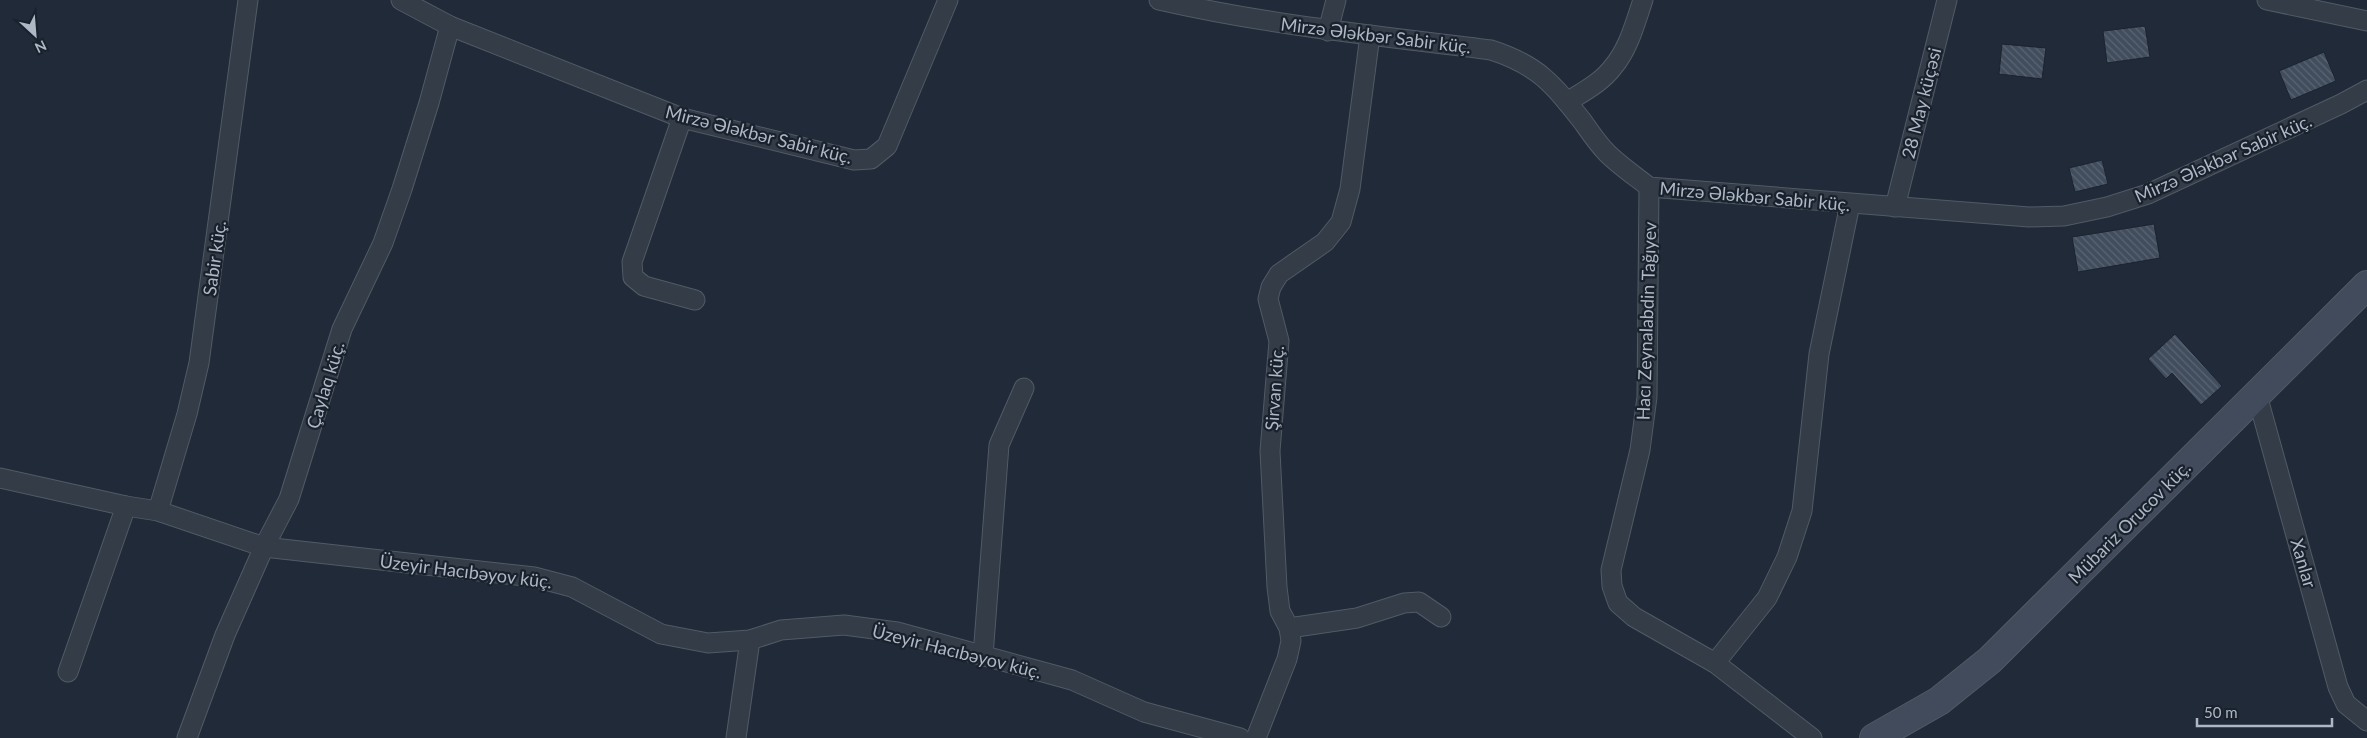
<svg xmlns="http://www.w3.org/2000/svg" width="2367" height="738" font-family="Lato,sans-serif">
	<defs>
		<pattern id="building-back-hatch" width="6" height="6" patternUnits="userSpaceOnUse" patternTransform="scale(1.25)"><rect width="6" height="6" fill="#414d5d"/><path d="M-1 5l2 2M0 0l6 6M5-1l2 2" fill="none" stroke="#5a6473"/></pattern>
	</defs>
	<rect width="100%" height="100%" fill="#202a38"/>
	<g fill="url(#building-back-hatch)" stroke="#1b232f">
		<polygon points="2145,26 2150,57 2107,63 2103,31"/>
		<polygon points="2002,44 2046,48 2042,79 1999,74"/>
		<polygon points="2324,52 2336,81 2291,100 2279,71"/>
		<polygon points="2102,160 2108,184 2075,192 2069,168"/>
		<polygon points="2154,224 2160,258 2078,272 2072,237"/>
		<polygon points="2175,334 2222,386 2201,405 2172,373 2166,379 2148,359"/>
	</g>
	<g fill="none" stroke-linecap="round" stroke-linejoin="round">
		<defs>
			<g id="street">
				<polyline points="401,0 450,26 682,118 854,160 871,159 887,146 948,0"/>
				<path d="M1159 0C1268 25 1380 36 1491 50 1538 65 1553 84 1583 122 1590 132 1598 144 1607 153 1619 165 1635 176 1649 187L2029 217 2064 216 2107 207 2148 194 2341 104 2367 90"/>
				<polyline points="2267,0 2367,21"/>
				<polyline points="1328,31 1336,0"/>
				<path d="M1567 102C1583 92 1602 82 1613 67 1629 48 1635 23 1643 0"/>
				<polyline points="682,118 632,262 633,277 644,286 695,300"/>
				<polyline points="1649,187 1647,397 1640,450 1611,570 1612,586 1618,603 1634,617 1715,663 1812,738"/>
				<polyline points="1895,207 1947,0"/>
				<polyline points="2257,395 2338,687 2346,704 2367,721"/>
				<polyline points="0,478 126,506 158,511 264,547 534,577 572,587 661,634 708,643 750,640 781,630 844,625 897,632 1072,680 1144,712 1240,738"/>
				<polyline points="158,511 187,414 199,363 248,0"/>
				<polyline points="1289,628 1357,618 1404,603 1419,602 1441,617"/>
				<polyline points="983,656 999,445 1024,388"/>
				<polyline points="1715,663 1767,598 1787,557 1802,511 1819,354 1850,204"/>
				<polyline points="68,672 126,506"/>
				<polyline points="187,738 225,635 264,547 289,499 342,329 383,243 402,189 429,103 450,26"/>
				<polyline points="736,738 750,640"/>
				<polyline points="1256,738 1287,659 1291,641 1289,628 1280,611 1277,587 1270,451 1279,341 1268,299 1271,287 1279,274 1325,242 1341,222 1350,189 1370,35"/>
			</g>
			<polyline id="secondary" points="1874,738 1939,701 1990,660 2367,285"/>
		</defs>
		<use href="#street" stroke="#515a66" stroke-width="21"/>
		<use href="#secondary" stroke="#515a66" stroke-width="30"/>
		<use href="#street" stroke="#343c48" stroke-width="19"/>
		<use href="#secondary" stroke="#424b5b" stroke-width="28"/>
	</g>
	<g text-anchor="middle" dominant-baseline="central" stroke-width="4.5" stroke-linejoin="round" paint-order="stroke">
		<g font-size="18" fill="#aeb7c5" stroke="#19212d">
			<text transform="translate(1376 35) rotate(7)">Mirzə Ələkbər Sabir küç.</text>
			<text transform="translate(1921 103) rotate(-76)">28 May küçəsi</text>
			<text transform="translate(759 134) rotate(14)">Mirzə Ələkbər Sabir küç.</text>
			<text transform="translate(2223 158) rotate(-24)">Mirzə Ələkbər Sabir küç.</text>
			<text transform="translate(1755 196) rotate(5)">Mirzə Ələkbər Sabir küç.</text>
			<text transform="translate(214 258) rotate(-82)">Sabir küç.</text>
			<text transform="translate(1646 321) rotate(-88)">Hacı Zeynalabdin Tağıyev</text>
			<text transform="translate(325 385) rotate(-73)">Çaylaq küç.</text>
			<text transform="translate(1274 388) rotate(-86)">Şirvan küç.</text>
			<text transform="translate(2129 522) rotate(-45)">Mübariz Orucov küç.</text>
			<text transform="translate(2304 563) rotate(74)">Xanlar</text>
			<text transform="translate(466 571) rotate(7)">Üzeyir Hacıbəyov küç.</text>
			<text transform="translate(957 651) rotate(14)">Üzeyir Hacıbəyov küç.</text>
		</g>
	</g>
	<g transform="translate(35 35) rotate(154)" stroke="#19212d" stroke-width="4" paint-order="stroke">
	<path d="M0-4L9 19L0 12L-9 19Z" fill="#aeb7c5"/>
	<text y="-8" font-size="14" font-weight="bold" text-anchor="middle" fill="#aeb7c5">N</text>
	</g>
	<path d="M2197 718v8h135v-8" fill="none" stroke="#aeb7c5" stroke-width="2.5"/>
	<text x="2204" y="718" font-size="15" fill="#aeb7c5" stroke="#19212d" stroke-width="4" paint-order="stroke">50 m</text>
</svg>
